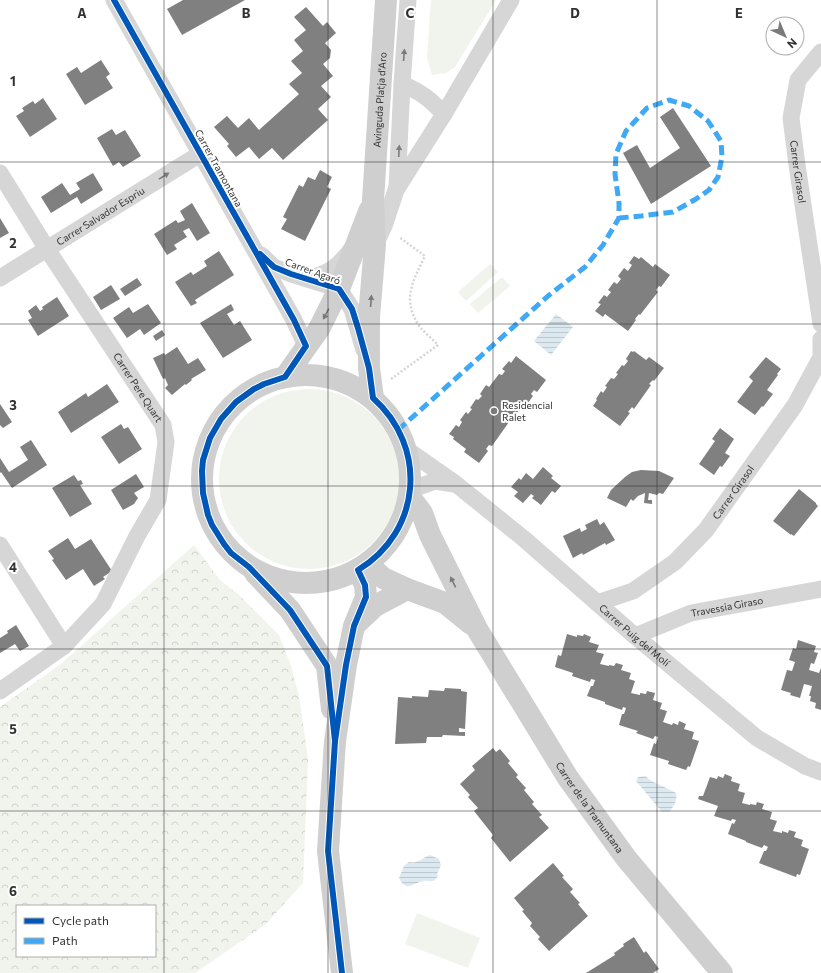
<svg xmlns="http://www.w3.org/2000/svg" width="821" height="973" font-family="Commissioner,sans-serif">
	<defs>
		<pattern id="forest-crowns" width="20" height="18" patternUnits="userSpaceOnUse"><rect width="20" height="18" fill="#f1f4ed"/><path d="M2 6a3 3 0 1 1 6 0M12 15a3 3 0 1 1 6 0" fill="none" stroke="#cfd2cc"/></pattern>
		<pattern id="water-rules" width="6" height="5" patternUnits="userSpaceOnUse"><rect width="6" height="5" fill="#dde9f0"/><path d="M0 2.5h6" fill="none" stroke="#bec8ce"/></pattern>
	</defs>
	<rect width="100%" height="100%" fill="#fff"/>
	<g fill="#f1f4ed">
		<polygon points="431,0 496,0 455,67 446,73 432,75 427,58"/>
		<polygon points="490,264 498,272 466,301 458,292"/>
		<polygon points="502,277 510,286 478,313 470,304"/>
		<circle cx="309" cy="479" r="90"/>
		<polygon points="417,913 480,938 468,968 405,944"/>
	</g>
	<path fill="url(#forest-crowns)" fill-rule="evenodd" d="M194 545 220 580 239 595 279 635 291 666 299 696 308 759 303 883 266 924 195 973H0V707L61 664ZM17 906H155V956H17Z"/>
	<g fill="url(#water-rules)">
		<polygon points="556,314 573,327 551,355 534,341"/>
		<path d="M645 776C654 784 666 787 676 793 678 799 673 808 669 812H662L636 781 638 777Z"/>
		<path d="M430 855 439 859 441 865 437 874 438 876C433 884 431 880 424 881 413 882 407 894 399 878L404 866 409 862C418 864 422 858 430 855Z"/>
	</g>
	<g fill="#808080">
		<polygon points="183,0 245,0 182,35 167,9"/>
		<polygon points="306,7 323,26 327,22 336,33 325,43 331,50 330,58 323,64 333,76 321,86 331,97 318,109 328,120 283,160 272,148 259,159 249,147 236,157 227,146 229,144 214,127 227,116 238,128 249,118 259,130 299,94 289,84 302,73 291,61 303,51 294,40 306,30 294,17"/>
		<polygon points="101,60 110,74 106,77 113,88 85,105 66,74 77,67 81,73"/>
		<polygon points="43,98 57,119 30,137 16,116 24,111 22,108 33,101 35,104"/>
		<polygon points="673,108 711,166 651,204 623,153 637,145 650,168 680,148 660,117"/>
		<polygon points="112,129 116,135 125,130 141,156 123,167 119,162 113,166 97,138"/>
		<polygon points="320,170 332,177 327,187 331,189 305,241 281,229 287,219 283,217 299,185 303,187 308,177 315,180"/>
		<polygon points="93,173 103,190 81,204 77,197 51,213 41,197 62,183 70,195 80,189 76,183"/>
		<polygon points="192,203 210,233 197,241 189,228 183,231 187,237 174,245 177,249 167,255 154,234 176,220 178,223 185,220 180,211"/>
		<polygon points="0,218 9,233 0,238"/>
		<polygon points="219,251 234,275 195,300 197,303 191,306 175,282 191,272 193,275 207,266 204,261"/>
		<polygon points="634,256 639,259 641,257 653,267 655,264 670,275 661,287 659,286 656,290 658,292 640,315 639,314 635,319 636,320 628,331 605,314 603,317 595,311 601,304 598,303 604,295 607,297 611,292 608,290 614,282 617,284 621,279 618,276 624,268 628,271 632,265 629,263"/>
		<polygon points="137,278 142,285 125,296 120,289"/>
		<polygon points="111,285 120,299 101,310 93,297"/>
		<polygon points="57,297 69,316 38,336 28,320 32,318 28,311 36,305 40,311 43,309 42,307"/>
		<polygon points="148,304 161,323 144,335 140,329 127,338 113,318 129,307 133,313"/>
		<polygon points="231,304 234,310 227,314 234,325 240,321 252,340 223,358 200,323"/>
		<polygon points="162,330 165,335 156,341 153,336"/>
		<polygon points="177,347 188,364 198,358 206,370 191,379 192,380 186,385 185,384 172,395 165,388 168,385 165,378 163,379 153,358 164,353 165,355"/>
		<polygon points="631,351 633,352 634,351 646,360 649,357 664,368 654,381 653,380 649,384 651,385 634,409 632,407 628,412 630,413 620,426 593,406 597,400 596,399 601,391 603,393 607,387 605,386 611,378 614,379 618,374 616,373 622,365 624,366 628,361 626,359"/>
		<polygon points="516,356 546,380 537,392 534,390 531,394 533,396 524,408 522,406 513,418 511,417 508,421 509,422 492,446 489,445 486,449 488,451 479,463 464,452 466,449 453,439 454,437 449,434 456,425 459,427 462,422 460,420 466,412 468,414 472,409 470,408 476,399 478,400 482,396 480,394 486,385 489,387 499,374 502,375 505,371 502,369 509,361 511,363"/>
		<polygon points="766,357 781,369 777,374 778,375 767,390 773,394 763,407 762,406 755,415 737,402 753,381 749,377"/>
		<polygon points="107,384 119,402 71,433 58,412 86,393 88,397"/>
		<polygon points="0,404 12,422 3,428 0,425"/>
		<polygon points="121,424 124,429 128,427 142,449 119,464 101,437"/>
		<polygon points="720,428 734,439 725,453 730,456 722,467 720,466 714,475 699,464 715,441 712,439"/>
		<polygon points="31,440 47,465 12,488 1,472 0,473 0,458 9,472 28,460 20,447"/>
		<polygon points="543,467 553,476 551,478 561,486 555,493 552,491 541,505 532,498 534,496 531,494 523,503 514,496 518,492 511,487 519,478 521,480 526,473 533,479"/>
		<polygon points="641,470 659,471 674,478 663,494 659,493 657,495 649,493 648,500 652,500 652,504 644,503 645,493 638,496 633,501 631,499 626,507 607,498 611,490 625,477 632,472"/>
		<polygon points="136,474 144,487 134,493 138,498 134,504 123,510 111,490"/>
		<polygon points="74,475 78,481 81,480 83,484 80,485 92,504 70,517 52,488"/>
		<polygon points="799,489 816,503 816,504 818,506 794,536 791,534 791,535 773,521"/>
		<polygon points="597,519 600,525 604,522 615,540 606,545 605,543 583,555 582,553 573,558 563,536 580,528 581,532 587,529 585,525"/>
		<polygon points="68,538 75,549 91,539 112,571 103,577 105,579 94,586 83,569 66,580 52,560 54,559 48,551"/>
		<polygon points="16,625 29,646 20,651 15,644 0,653 0,638 8,633 7,631"/>
		<polygon points="567,634 577,637 577,635 583,636 584,634 591,637 589,642 599,645 596,652 604,654 600,664 609,666 609,665 614,666 616,663 623,665 621,670 631,673 629,679 635,681 631,693 640,695 640,693 646,694 647,691 655,693 653,700 662,703 660,709 667,711 663,722 672,725 673,723 678,725 679,721 686,724 684,729 694,732 692,739 699,741 690,767 688,766 686,770 668,764 669,761 650,755 654,743 656,744 658,737 655,736 653,739 636,733 638,731 619,725 622,714 624,714 626,708 623,707 622,710 605,704 605,702 587,696 591,686 593,686 595,680 591,679 590,682 572,676 573,673 555,667 558,655 561,656"/>
		<polygon points="798,640 816,646 814,652 818,653 814,664 811,663 809,670 819,673 821,668 821,710 815,708 816,703 810,701 811,696 809,696 812,686 804,684 800,698 790,695 791,693 781,690 787,670 792,671 795,662 789,660 793,648 796,649"/>
		<polygon points="445,688 461,689 461,691 467,692 465,729 459,728 459,732 465,732 465,736 443,735 442,737 427,737 426,743 395,744 398,697 412,698 412,696 428,697 429,690 444,691"/>
		<polygon points="493,748 496,752 500,749 510,761 508,763 518,775 516,777 526,788 524,790 534,802 532,804 542,815 539,817 549,828 510,862 491,838 493,835 474,811 478,808 468,797 470,795 460,784 475,770 472,766"/>
		<polygon points="725,774 732,777 731,781 740,784 738,791 745,793 742,803 750,805 750,804 756,805 757,802 764,804 762,809 772,812 770,819 777,821 773,831 782,833 782,831 788,833 789,830 796,832 794,837 803,840 801,846 809,849 800,875 797,874 796,877 759,863 764,851 766,851 768,847 764,845 762,848 746,842 746,841 728,834 732,823 734,824 736,820 732,819 731,821 714,816 718,806 698,799 699,796 703,796 710,777 717,779 718,776 723,778"/>
		<polygon points="553,863 564,876 562,877 573,889 570,892 580,903 578,904 588,916 549,951 538,939 540,937 530,926 532,923 522,911 524,910 514,898"/>
		<polygon points="634,937 644,953 646,951 659,969 653,973 586,973 615,955 614,953 624,946 623,944"/>
	</g>
	<g fill="none" stroke-linecap="round" stroke-linejoin="round">
		<path stroke="#d5d5d5" stroke-width="2.5" stroke-dasharray="2 2" stroke-linecap="butt" d="M391 379 438 345C432 339 425 333 420 327 401 300 413 281 425 256L399 237"/>
		<g stroke="#d6d6d6" stroke-width="17">
			<polyline points="114,0 294,320 306,346"/>
			<path d="M408 0 402 84C421 92 430 99 444 114"/>
			<path id="s1" d="M821 52 798 80 791 118 797 165 821 324"/>
			<path id="s2" d="M0 173 47 249 163 425 166 442 158 500 137 536 103 604 64 646 0 691"/>
			<polyline points="397,188 402,84"/>
			<polyline points="376,243 384,226 396,190 444,114 511,0"/>
			<polyline points="261,255 274,267 291,274 339,289 352,309 364,350"/>
			<path id="s3" d="M0 278 200 154"/>
			<path d="M309 279C330 272 336 269 350 251"/>
			<path id="s4" d="M406 449 456 484 523 538 635 636 757 738 805 766 821 772"/>
			<polyline points="410,490 435,481 454,484"/>
			<polyline points="0,545 64,646"/>
			<path id="s5" d="M597 603 633 591 675 562 706 530 795 405 821 357V339"/>
			<path id="s6" d="M635 636 691 613 821 589"/>
		</g>
		<g stroke="#cfcfcf" stroke-width="22">
			<circle cx="306" cy="479" r="104"/>
			<polyline points="285,377 319,329 339,289 370,209"/>
			<path id="s7" d="M373 398 369 368V317L375 245 373 200 386 0"/>
			<path id="s8" d="M409 496 422 513 430 535 477 629 568 778 626 858 722 973"/>
			<polyline points="368,564 383,578 407,589 445,603 471,624"/>
			<polyline points="255,573 290,610 327,666 332,709"/>
			<polyline points="357,623 375,606 407,589"/>
			<polyline points="342,973 328,851 335,741 346,665 354,626 366,597 365,585 358,570"/>
		</g>
		<polyline stroke="#3fa9f5" stroke-width="5" stroke-dasharray="10 5" stroke-linecap="butt" points="398,430 548,296 585,267 603,245 619,218 619,203 615,174 616,154 626,131 647,108 669,100 689,106 708,121 721,141 722,157 718,177 709,190 696,199 673,212 641,216 619,218"/>
		<defs>
			<g id="cycleway">
				<polyline points="114,0 294,320 306,346 285,377 264,384 254,389 236,402 221,419 210,438 203,460 202,471 203,493 208,515 212,525 224,544 231,553 249,567 290,610 327,666 335,741"/>
				<path d="M260 254 274 267 291 274 339 289 352 309 358 328 369 368 373 398C428 447 422 531 358 570L365 585 366 597 354 626 346 665 335 741 328 851 342 973"/>
			</g>
		</defs>
		<use href="#cycleway" stroke="#fff" stroke-width="8"/>
		<use href="#cycleway" stroke="#0057b8" stroke-width="6"/>
	</g>
	<defs><path id="oneway-solid" d="M-6-.8H1V-3.2L6.5 0L1 3.2V.8H-6Z"/></defs>
	<g fill="#7c7c7c">
		<use href="#oneway-solid" transform="translate(404 55) rotate(-86)"/>
		<use href="#oneway-solid" transform="translate(399 151) rotate(-87)"/>
		<use href="#oneway-solid" transform="translate(164 176) rotate(-32)"/>
	</g>
	<g fill="#797979">
		<use href="#oneway-solid" transform="translate(371 301) rotate(-86)"/>
		<use href="#oneway-solid" transform="translate(326 314) rotate(118)"/>
		<use href="#oneway-solid" transform="translate(453 582) rotate(-116)"/>
	</g>
	<path fill="none" stroke="#323232" stroke-width="1" stroke-opacity="0.55" d="M164 0V973M328 0V973M493 0V973M657 0V973M0 162H821M0 324H821M0 486H821M0 649H821M0 811H821"/>
	<circle fill="#7a7a7a" stroke="#fff" stroke-width="1.5" cx="494" cy="411" r="4"/>
	<g text-anchor="middle" dominant-baseline="central" stroke-width="4" stroke-linejoin="round" paint-order="stroke">
		<g font-size="10" fill="#323232" stroke="#fff">
			<text stroke="none"><textPath href="#s7" startOffset="299">Avinguda Platja d'Aro</textPath></text>
			<text transform="translate(219 168) rotate(61)">Carrer Tramontana</text>
			<text stroke="none"><textPath href="#s1" startOffset="129">Carrer Girasol</textPath></text>
			<text stroke="none"><textPath href="#s3" startOffset="118">Carrer Salvador Espriu</textPath></text>
			<text transform="translate(313 271) rotate(20)">Carrer Agaró</text>
			<text stroke="none"><textPath href="#s2" startOffset="255">Carrer Pere Quart</textPath></text>
			<text stroke="none"><textPath href="#s5" startOffset="180">Carrer Girasol</textPath></text>
			<text stroke="none"><textPath href="#s6" startOffset="97">Travessia Giraso</textPath></text>
			<text stroke="none"><textPath href="#s4" startOffset="295">Carrer Puig del Molí</textPath></text>
			<text stroke="none"><textPath href="#s8" startOffset="361">Carrer de la Tramuntana</textPath></text>
		</g>
		<g font-size="10" fill="#323232" stroke="#fff" text-anchor="start">
			<text x="502" y="405">Residencial<tspan x="502" dy="12">Ralet</tspan></text>
		</g>
	</g>
	<g font-size="13" text-anchor="middle" font-weight="bold" fill="#323232" stroke="#fff" stroke-width="4" stroke-linejoin="round" paint-order="stroke">
		<text x="82" y="18">A</text>
		<text x="246" y="18">B</text>
		<text x="410" y="18">C</text>
		<text x="575" y="18">D</text>
		<text x="739" y="18">E</text>
		<text x="13" y="86">1</text>
		<text x="13" y="248">2</text>
		<text x="13" y="410">3</text>
		<text x="13" y="572">4</text>
		<text x="13" y="734">5</text>
		<text x="13" y="896">6</text>
	</g>
	<rect x="16" y="905" width="140" height="52" fill="#ffffff" stroke="#adadad"/>
	<rect x="24" y="918" width="20" height="6" fill="#0057b8" stroke="#adadad"/>
	<text x="52" y="925" font-size="12" fill="#323232">Cycle path</text>
	<rect x="24" y="938" width="20" height="6" fill="#3fa9f5" stroke="#adadad"/>
	<text x="52" y="945" font-size="12" fill="#323232">Path</text>
	<g transform="translate(785 36) rotate(136)"><circle r="19" fill="#ffffff" stroke="#adadad"/>
	<path d="M0-3L7 15L0 10L-7 15Z" fill="#7a7a7a"/>
	<text y="-6" font-size="11" font-weight="bold" text-anchor="middle" fill="#323232">N</text>
	</g>
</svg>
